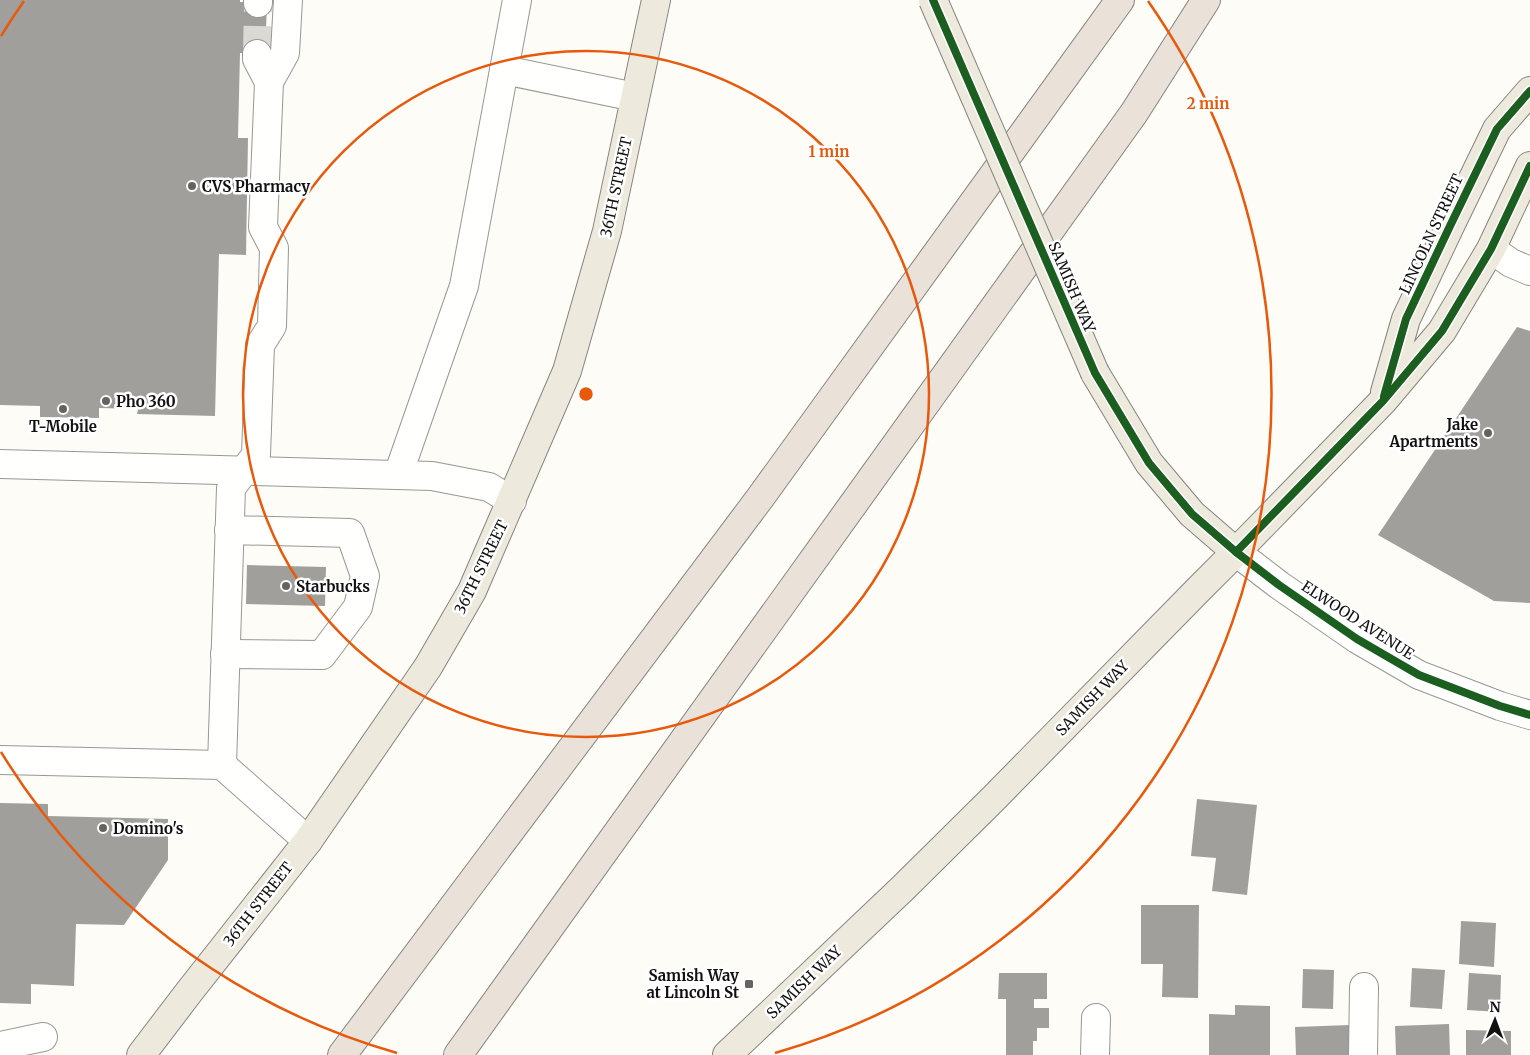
<svg xmlns="http://www.w3.org/2000/svg" width="1530" height="1055" font-family="Merriweather,serif">
	<rect width="100%" height="100%" fill="#fdfcf7"/>
	<g fill="#a19f9c">
		<polygon points="0,0 240,0 240,2 267,3 265,54 240,53 238,138 248,138 246,255 219,254 215,416 137,414 138,409 99,408 99,418 40,417 40,406 0,405"/>
		<polygon points="1517,327 1530,331 1530,603 1494,601 1378,535"/>
		<polygon points="247,565 326,567 325,606 246,604"/>
		<polygon points="1197,799 1257,805 1247,895 1212,891 1216,858 1191,856"/>
		<polygon points="0,803 48,804 48,816 168,819 168,860 124,925 76,924 74,986 31,984 31,1004 0,1003"/>
		<polygon points="1141,905 1199,905 1198,998 1162,997 1163,964 1141,964"/>
		<polygon points="1461,921 1496,923 1494,967 1459,964"/>
		<polygon points="1412,968 1445,970 1442,1009 1410,1007"/>
		<polygon points="1303,969 1334,970 1333,1009 1302,1008"/>
		<polygon points="999,973 1047,973 1047,999 1034,999 1034,1008 1049,1008 1049,1028 1037,1028 1037,1041 1033,1041 1033,1055 1006,1055 1006,999 998,999"/>
		<polygon points="1469,973 1501,975 1500,1012 1467,1010"/>
		<polygon points="1235,1005 1270,1006 1270,1055 1209,1055 1209,1014 1235,1015"/>
		<polygon points="1449,1024 1450,1055 1396,1055 1395,1026"/>
		<polygon points="1350,1025 1351,1055 1296,1055 1295,1027"/>
		<polygon points="1466,1030 1511,1031 1511,1055 1466,1055"/>
	</g>
	<g fill="none" stroke-linecap="round" stroke-linejoin="round">
		<polyline stroke="#dad9d4" stroke-width="28" stroke-dasharray="28 14" stroke-linecap="butt" points="257,54 258,3"/>
		<defs>
			<g id="minor">
				<polyline points="258,3 258,0"/>
				<polyline points="257,54 257,59 269,82"/>
				<polyline points="504,70 635,97"/>
				<polyline points="1491,249 1511,263 1530,271"/>
				<polyline points="0,464 432,476 489,487 512,501"/>
				<polyline points="398,475 464,286 517,0"/>
				<polyline points="1236,552 1279,585 1357,639 1419,675 1500,706 1530,715"/>
				<polyline points="225,654 322,655 358,607 365,576 350,533 229,530"/>
				<polyline points="0,760 222,765 308,841"/>
				<polyline points="222,765 231,488 256,455 260,345 272,326 274,248 263,227 269,82 285,53 288,0"/>
				<polyline points="0,1046 43,1037"/>
				<polyline points="1095,1055 1096,1018"/>
				<polyline points="1363,1055 1364,987"/>
			</g>
			<g id="major">
				<polyline points="1095,373 1149,463 1192,514 1236,552"/>
				<polyline points="1385,392 1406,319 1450,226 1497,129 1530,91"/>
				<polyline points="141,1055 189,992 308,841 428,667 472,591 567,371 607,231 656,0"/>
				<polyline points="727,1055 902,889 994,798 1199,589 1236,552 1383,401 1442,331 1491,249 1530,166"/>
			</g>
			<g id="highway">
				<polyline points="342,1055 760,498 1120,0"/>
				<polyline points="458,1055 1134,113 1206,0"/>
			</g>
		</defs>
		<use href="#minor" stroke="#979795" stroke-width="30"/>
		<use href="#major" stroke="#858482" stroke-width="30"/>
		<use href="#highway" stroke="#858482" stroke-width="30"/>
		<use href="#minor" stroke="#fffffe" stroke-width="28"/>
		<use href="#major" stroke="#ede9dc" stroke-width="28"/>
		<use href="#highway" stroke="#eae1d8" stroke-width="28"/>
		<defs>
			<polyline id="major-bridge" points="933,0 1095,373"/>
		</defs>
		<use href="#major-bridge" stroke="#858482" stroke-width="30" stroke-linecap="butt"/>
		<use href="#major-bridge" stroke="#ede9dc" stroke-width="28"/>
		<defs>
			<g id="cycleway">
				<polyline points="933,0 1095,373 1149,463 1192,514 1236,552 1279,585 1357,639 1419,675 1500,706 1530,715"/>
				<polyline points="1384,396 1406,319 1450,226 1497,129 1530,91"/>
				<polyline points="1236,552 1383,401 1442,331 1491,249 1530,166"/>
			</g>
		</defs>
		<use href="#cycleway" stroke="#fff" stroke-width="11"/>
		<use href="#cycleway" stroke="#1b5e20" stroke-width="8"/>
	</g>
	<g fill="none" stroke="#e8590c" stroke-width="2.5">
		<circle cx="586" cy="394" r="343"/>
		<path d="M397 1053A686 686 0 0 1 1 752M1 36A686 686 0 0 1 24 1M1148 1A686 686 0 0 1 775 1053"/>
	</g>
	<g fill="#646362" stroke="#fff" stroke-width="2">
		<circle cx="192" cy="186" r="5"/>
		<circle cx="106" cy="401" r="5"/>
		<circle cx="63" cy="409" r="5"/>
		<circle cx="1488" cy="433" r="5"/>
		<circle cx="286" cy="586" r="5"/>
		<circle cx="103" cy="828" r="5"/>
		<rect x="744" y="979" width="10" height="10" rx="2.5"/>
	</g>
	<g text-anchor="middle" dominant-baseline="central" stroke-width="5" stroke-linejoin="round" paint-order="stroke">
		<g font-size="15" font-weight="bold" fill="#111" stroke="#fff" text-anchor="start">
			<text x="202" y="186">CVS Pharmacy</text>
			<text x="116" y="401">Pho 360</text>
			<text x="1478" y="424" text-anchor="end">Jake<tspan x="1478" dy="17">Apartments</tspan></text>
			<text x="63" y="426" text-anchor="middle">T-Mobile</text>
			<text x="296" y="586">Starbucks</text>
			<text x="113" y="828">Domino's</text>
			<text x="739" y="975" text-anchor="end">Samish Way<tspan x="739" dy="17">at Lincoln St</tspan></text>
		</g>
		<g font-size="15" fill="#111" stroke="#fff">
			<text transform="translate(616 187) rotate(-78)">36TH STREET</text>
			<text transform="translate(1431 234) rotate(-65)">LINCOLN STREET</text>
			<text transform="translate(1072 287) rotate(67)">SAMISH WAY</text>
			<text transform="translate(481 567) rotate(-64)">36TH STREET</text>
			<text transform="translate(1358 620) rotate(33)">ELWOOD AVENUE</text>
			<text transform="translate(1092 698) rotate(-46)">SAMISH WAY</text>
			<text transform="translate(258 904) rotate(-52)">36TH STREET</text>
			<text transform="translate(804 982) rotate(-44)">SAMISH WAY</text>
		</g>
	</g>
	<circle cx="586" cy="394" r="8" fill="#e8590c" stroke="#fff" stroke-width="2.5"/>
	<g font-size="15" text-anchor="middle" font-weight="bold" fill="#e8590c" stroke="#fff" stroke-width="5" stroke-linejoin="round" paint-order="stroke">
		<text x="1208" y="109">2 min</text>
		<text x="829" y="157">1 min</text>
	</g>
	<g transform="translate(1495 1020) rotate(1)" stroke="#ffffff" stroke-width="4" paint-order="stroke">
	<path d="M0-4L9 19L0 12L-9 19Z" fill="#111111"/>
	<text y="-8" font-size="14" font-weight="bold" text-anchor="middle" fill="#111111">N</text>
	</g>
</svg>
